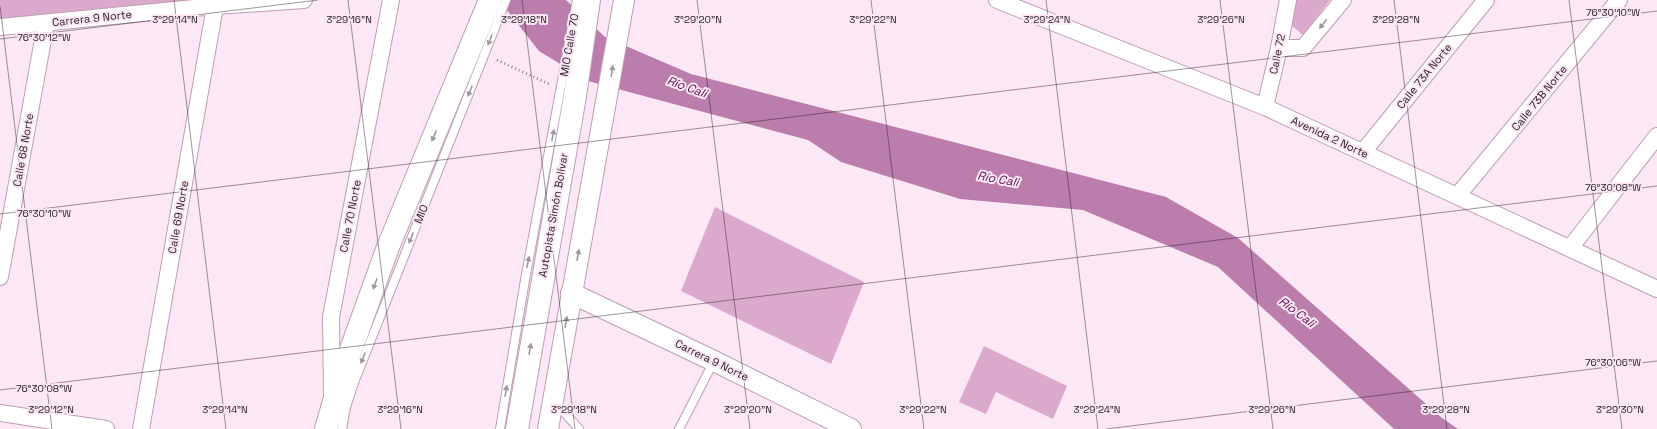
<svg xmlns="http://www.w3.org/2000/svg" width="1657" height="429" font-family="'Space Grotesk',sans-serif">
	<rect width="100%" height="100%" fill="#fce7f5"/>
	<g fill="#daa9cc">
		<polygon points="0,0 304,0 0,26"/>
		<polygon points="1295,0 1330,0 1303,35 1291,25"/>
		<polygon points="715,207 864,282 831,364 681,291"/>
		<polygon points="984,346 1067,386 1053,419 996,392 986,414 959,402"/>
	</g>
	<polygon fill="#bb7dab" points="499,0 566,0 605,37 691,74 1166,197 1238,238 1442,418 1458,429 1394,429 1218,267 1083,210 960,199 841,162 808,140 588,81 539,51"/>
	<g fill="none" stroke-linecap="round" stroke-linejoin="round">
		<defs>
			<g id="service">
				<polyline points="555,402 579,429"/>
				<polyline points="342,429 346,407 355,380 506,0"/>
				<polyline points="500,429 525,280 577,0"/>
				<polyline points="679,429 714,361"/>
			</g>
			<g id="minor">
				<polyline points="997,0 1265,107 1657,289"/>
				<polyline points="0,27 215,6 304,0"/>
				<polyline points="1279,48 1303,48 1343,0"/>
				<polyline points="1265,107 1279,48 1288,0"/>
				<polyline points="1363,152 1486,0"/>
				<polyline points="1458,195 1619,0"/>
				<polyline points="1570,248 1657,136"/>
				<polyline points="0,277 46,23"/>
				<polyline points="332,395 331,317 391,0"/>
				<polyline points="0,413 106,429"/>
				<polyline points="141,429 215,6"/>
			</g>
			<g id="tertiary">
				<polyline points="571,293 714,361 851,429"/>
				<polyline points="548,429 624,0"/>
			</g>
			<g id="primary">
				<polyline points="326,429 341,377 388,247 490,0"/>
				<polyline points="517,429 575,96 589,0"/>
			</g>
		</defs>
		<use href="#service" stroke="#be9eb5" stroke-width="10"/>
		<use href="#minor" stroke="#be9eb5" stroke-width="18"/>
		<use href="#tertiary" stroke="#be9eb5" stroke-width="22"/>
		<use href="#primary" stroke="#be9eb5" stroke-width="24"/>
		<polyline stroke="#887884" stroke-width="2.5" stroke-dasharray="1 3" stroke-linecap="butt" points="497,60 549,84"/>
		<use href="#service" stroke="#fff" stroke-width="8"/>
		<use href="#minor" stroke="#fff" stroke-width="16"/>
		<use href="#tertiary" stroke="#fff" stroke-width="20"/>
		<use href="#primary" stroke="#fff" stroke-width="22"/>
	</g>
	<defs><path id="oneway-solid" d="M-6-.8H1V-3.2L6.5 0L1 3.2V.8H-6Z"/></defs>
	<g fill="#9e989c">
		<use href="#oneway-solid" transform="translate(1323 24) rotate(129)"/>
		<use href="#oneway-solid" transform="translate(490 40) rotate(111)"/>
		<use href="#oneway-solid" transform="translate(612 71) rotate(-81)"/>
		<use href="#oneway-solid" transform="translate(470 91) rotate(112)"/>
		<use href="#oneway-solid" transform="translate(553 135) rotate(-79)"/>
		<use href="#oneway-solid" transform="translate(434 136) rotate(113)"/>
		<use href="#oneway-solid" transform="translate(411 238) rotate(112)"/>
		<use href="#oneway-solid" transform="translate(578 255) rotate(-79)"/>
		<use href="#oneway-solid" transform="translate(528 262) rotate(-79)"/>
		<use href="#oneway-solid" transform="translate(375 284) rotate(110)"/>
		<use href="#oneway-solid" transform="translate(566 322) rotate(-80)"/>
		<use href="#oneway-solid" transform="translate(530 349) rotate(-80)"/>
		<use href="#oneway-solid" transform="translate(363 358) rotate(112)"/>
		<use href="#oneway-solid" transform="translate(506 391) rotate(-80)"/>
	</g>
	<path fill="none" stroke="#271b24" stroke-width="1" stroke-opacity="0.45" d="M174 0 226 429M348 0 401 429M522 0 575 429M697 0 750 429M871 0 924 429M1046 0 1098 429M1220 0 1273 429M1394 0 1447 429M1569 0 1622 429M0 6 52 429M0 39 318 0M0 214 1657 11M0 390 1657 186M1106 429 1657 361"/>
	<g text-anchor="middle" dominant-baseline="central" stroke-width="4" stroke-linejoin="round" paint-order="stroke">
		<g font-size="11" fill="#271b24" stroke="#fce7f5">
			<text transform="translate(92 18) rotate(-6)">Carrera 9 Norte</text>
			<text transform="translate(569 45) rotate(-80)">MIO Calle 70</text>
			<text transform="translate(1277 54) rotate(-78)">Calle 72</text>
			<text transform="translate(1424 76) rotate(-51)">Calle 73A Norte</text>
			<text transform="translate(1539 98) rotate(-51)">Calle 73B Norte</text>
			<text transform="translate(1330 137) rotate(25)">Avenida 2 Norte</text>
			<text transform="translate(23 150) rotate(-80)">Calle 68 Norte</text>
			<text transform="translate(421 214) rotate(-68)">MIO</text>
			<text transform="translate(553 215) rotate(-80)">Autopista Simón Bolívar</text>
			<text transform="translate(350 216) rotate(-79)">Calle 70 Norte</text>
			<text transform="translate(178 217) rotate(-80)">Calle 69 Norte</text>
			<text transform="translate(712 360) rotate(26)">Carrera 9 Norte</text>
		</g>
		<g font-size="12" font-style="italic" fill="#5b0e4d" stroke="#fce7f5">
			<text transform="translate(687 87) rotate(20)">Río Cali</text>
			<text transform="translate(998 179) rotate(10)">Río Cali</text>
			<text transform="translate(1297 312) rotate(37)">Río Cali</text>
		</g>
	</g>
	<g font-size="10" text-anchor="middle" fill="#271b24" stroke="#fce7f5" stroke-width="4" stroke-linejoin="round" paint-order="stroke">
		<text x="1613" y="16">76°30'10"W</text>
		<text x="175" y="23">3°29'14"N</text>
		<text x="349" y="23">3°29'16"N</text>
		<text x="524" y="23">3°29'18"N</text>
		<text x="698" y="23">3°29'20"N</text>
		<text x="873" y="23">3°29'22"N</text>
		<text x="1047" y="23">3°29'24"N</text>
		<text x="1221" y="23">3°29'26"N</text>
		<text x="1396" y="23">3°29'28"N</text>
		<text x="44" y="41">76°30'12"W</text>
		<text x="1613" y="191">76°30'08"W</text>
		<text x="44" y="217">76°30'10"W</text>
		<text x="1613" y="366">76°30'06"W</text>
		<text x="44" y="392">76°30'08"W</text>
		<text x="51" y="413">3°29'12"N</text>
		<text x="225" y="413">3°29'14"N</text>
		<text x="400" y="413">3°29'16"N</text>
		<text x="574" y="413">3°29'18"N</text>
		<text x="748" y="413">3°29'20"N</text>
		<text x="923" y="413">3°29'22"N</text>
		<text x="1097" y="413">3°29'24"N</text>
		<text x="1272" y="413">3°29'26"N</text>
		<text x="1446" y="413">3°29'28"N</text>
		<text x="1620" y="413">3°29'30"N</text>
	</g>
</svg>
